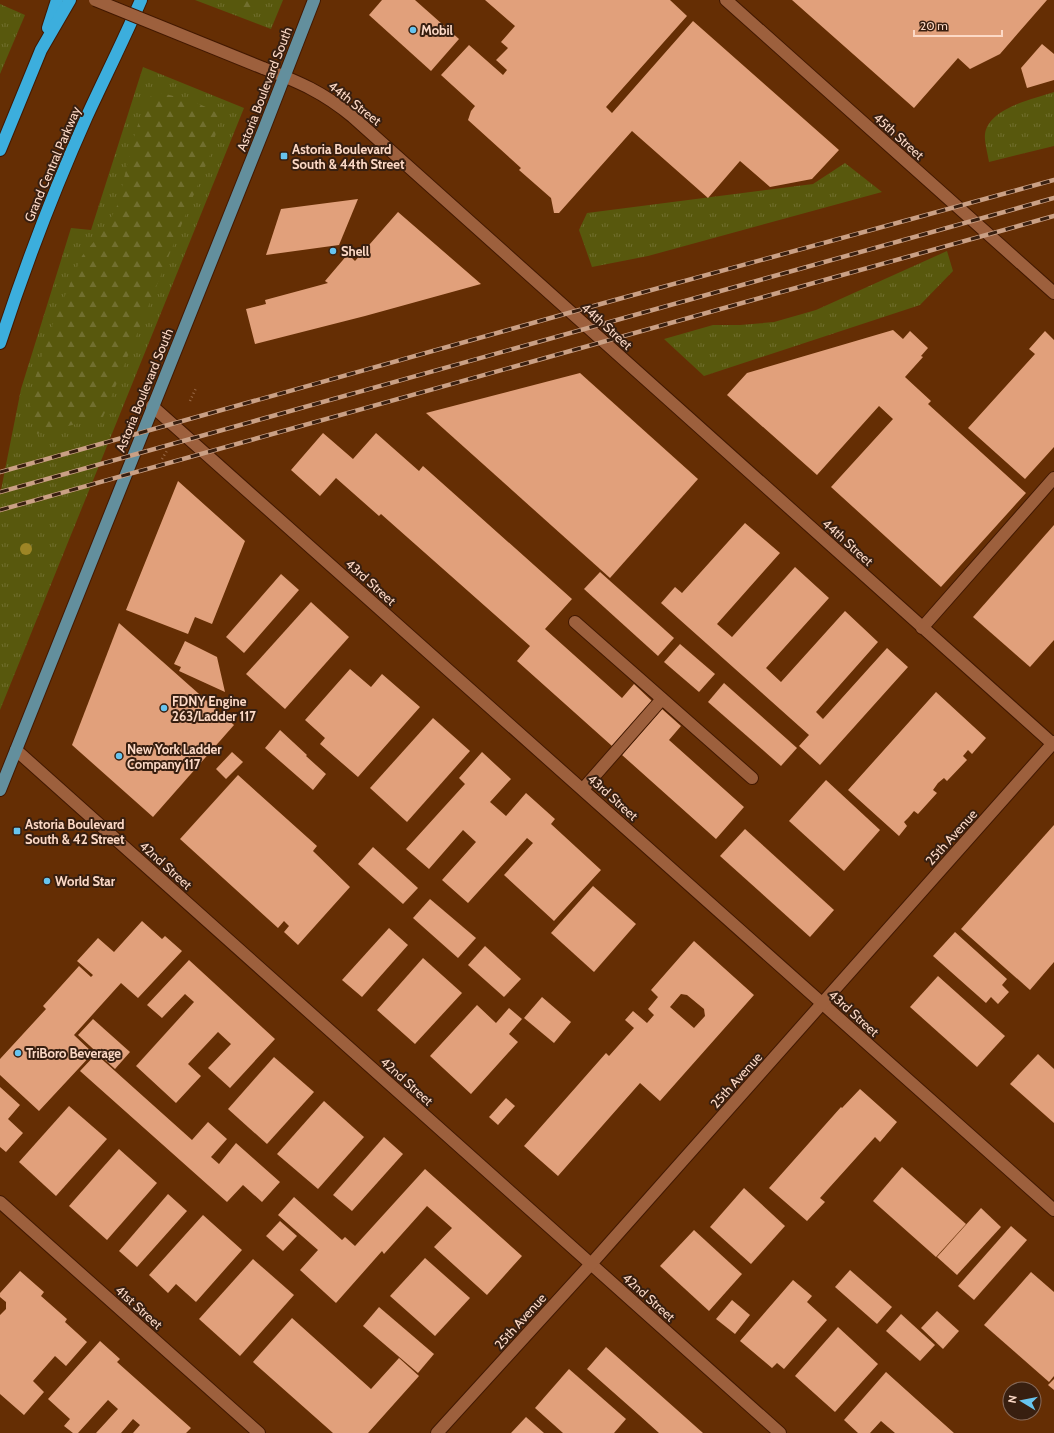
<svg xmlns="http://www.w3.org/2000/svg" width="1054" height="1433" font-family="Cabin,sans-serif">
	<defs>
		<pattern id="grass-tufts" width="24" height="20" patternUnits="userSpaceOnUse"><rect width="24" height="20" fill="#58580d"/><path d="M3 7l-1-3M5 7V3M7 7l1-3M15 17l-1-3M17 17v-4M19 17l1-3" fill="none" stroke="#716f2f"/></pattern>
		<pattern id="forest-firs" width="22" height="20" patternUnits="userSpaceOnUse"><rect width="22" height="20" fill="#58580d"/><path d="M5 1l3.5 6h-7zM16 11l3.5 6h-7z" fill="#716f2f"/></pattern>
	</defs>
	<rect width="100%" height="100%" fill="#652e04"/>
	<g fill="url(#grass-tufts)">
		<polygon points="195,0 283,0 271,29"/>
		<polygon points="0,4 25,15 0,74"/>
		<polygon points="143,67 244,108 0,710 0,495 21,389 71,228 91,230"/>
		<path d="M1054 92V146L989 162C988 155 984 141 985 134 989 108 1033 99 1054 92Z"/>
		<polygon points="845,163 882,192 648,256 592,267 579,230 587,213 813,184"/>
		<polygon points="947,251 953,271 920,305 704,376 664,339 713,325 740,325 774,322 816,310"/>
	</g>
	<g fill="url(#forest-firs)">
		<polygon points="226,0 269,0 261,9 244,8"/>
		<path d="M157 92C179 97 201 102 220 115L212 150 103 417 37 434 30 409 33 385 49 333 82 256 107 226 118 204 133 140 146 100Z"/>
	</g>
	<g fill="#e1a07b" fill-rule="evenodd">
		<polygon points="382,0 415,0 459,39 431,71 369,15"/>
		<polygon points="485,0 670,0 687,16 606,107 612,113 693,21 839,150 812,179 770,187 740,161 708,198 632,131 559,213 554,213 551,198 519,170 521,168 468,120 471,111 475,106 441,75 469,45 503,75 507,70 496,60 508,48 501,42 515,26"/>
		<polygon points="792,0 1047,0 1000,54 970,69 958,58 914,108"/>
		<polygon points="1042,44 1054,54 1054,80 1027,88 1021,68"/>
		<polygon points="358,199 339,245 266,255 281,209"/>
		<polygon points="398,212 481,284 365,316 255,344 246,309 266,304 265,300 328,283 325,281 348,254 355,261"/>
		<polygon points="893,330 903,339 910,331 928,348 921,356 923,357 905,377 931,401 928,404 1026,493 941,587 831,487 893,419 879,406 817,475 727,395 747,373"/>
		<polygon points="1045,331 1054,340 1054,447 1025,479 968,428 1035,354 1029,349"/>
		<polygon points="580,373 698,479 610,578 426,413"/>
		<polygon points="323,433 353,459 376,433 419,471 423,466 572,599 545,629 622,698 634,684 652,701 612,746 517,661 530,646 381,514 379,516 336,478 320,496 291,470"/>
		<polygon points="178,481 245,541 212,624 195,617 188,634 126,610"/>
		<polygon points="745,523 780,553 717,624 732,637 795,567 829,598 766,668 781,682 845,611 878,642 816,712 823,719 887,648 908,667 820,765 799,746 809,735 661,603 675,587 682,593"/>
		<polygon points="1054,525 1054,640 1030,667 973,617"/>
		<polygon points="600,572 674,638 658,656 584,589"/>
		<polygon points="281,574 299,590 244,653 226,637"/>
		<polygon points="311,602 349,637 285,709 246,674"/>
		<polygon points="119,623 234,725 153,817 72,745"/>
		<polygon points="185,641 217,657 225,692 179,671 181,667 174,664"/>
		<polygon points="680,644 715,674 699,692 664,662"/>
		<polygon points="350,669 371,687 382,674 420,707 358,777 320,744 325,738 305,720"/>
		<polygon points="724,683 797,748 781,766 708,702"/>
		<polygon points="936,692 986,738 972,754 968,750 963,756 967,760 947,781 944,778 938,783 933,790 937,793 918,814 914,811 909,817 904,822 907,826 899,836 848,790"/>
		<polygon points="662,709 681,726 669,740 744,807 716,839 622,755"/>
		<polygon points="433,718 470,751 407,822 370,788"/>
		<polygon points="280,730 307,755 306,756 326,774 313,790 265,748"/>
		<polygon points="232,752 243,762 226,779 216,769"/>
		<polygon points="482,752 511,779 490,802 506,816 526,793 555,819 551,824 601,870 554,921 504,875 533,843 527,838 468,903 442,880 476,842 463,830 429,869 406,849 465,784 459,778"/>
		<polygon points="238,775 317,846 313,851 350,887 298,945 284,932 289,926 284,921 278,928 180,839"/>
		<polygon points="826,780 880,830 844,871 789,821"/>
		<polygon points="1054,825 1054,962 1030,990 961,929"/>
		<polygon points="745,829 834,910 810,937 720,856"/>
		<polygon points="373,847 418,888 403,904 358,864"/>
		<polygon points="593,886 636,924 594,972 551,933"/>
		<polygon points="430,899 476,938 458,958 413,918"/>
		<polygon points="142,921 162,939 165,936 182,951 138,998 121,983 74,1035 93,1053 39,1111 0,1075 0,1059 46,1009 43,1006 79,966 91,977 93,975 77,961 98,938 114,952"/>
		<polygon points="389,928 408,945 362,997 342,980"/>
		<polygon points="955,932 1007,979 1002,985 1009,992 998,1004 991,997 986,1003 933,956"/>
		<path d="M694 941 754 995 660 1101 640 1083 558 1176 524 1146 606 1053 609 1056 634 1028 625 1020 633 1011 647 1023 654 1015 648 1009 658 997 651 990ZM681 994 687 995 704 1009 705 1016 694 1028 670 1007Z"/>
		<polygon points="485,946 521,979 504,997 468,965"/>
		<polygon points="423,958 462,993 415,1044 377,1010"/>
		<polygon points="189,960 275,1039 230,1088 208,1068 231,1044 218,1032 188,1064 201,1076 176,1103 136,1066 194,1002 185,994 162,1018 147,1005"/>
		<polygon points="938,976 1005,1036 977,1067 910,1007"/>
		<polygon points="542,997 571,1022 554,1043 524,1018"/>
		<polygon points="477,1005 496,1023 509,1008 522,1019 509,1034 518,1042 471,1094 430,1056"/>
		<polygon points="93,1019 130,1052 115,1069 78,1035"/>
		<polygon points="96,1054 192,1140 208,1122 227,1139 211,1157 219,1164 236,1143 280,1182 262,1202 243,1185 227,1202 80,1071"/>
		<polygon points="1038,1054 1054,1069 1054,1123 1010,1084"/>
		<polygon points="274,1057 314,1092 267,1144 228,1109"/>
		<polygon points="0,1087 20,1105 8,1119 23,1133 6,1152 0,1147"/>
		<polygon points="860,1089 897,1122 880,1142 875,1137 820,1198 825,1202 807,1221 769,1188 841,1107 842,1108"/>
		<polygon points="506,1098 515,1106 498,1125 489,1117"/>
		<polygon points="324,1101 364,1137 318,1189 277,1154"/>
		<polygon points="69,1106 107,1139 56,1196 19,1162"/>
		<polygon points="384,1137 403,1154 352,1211 333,1195"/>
		<polygon points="119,1149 157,1183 107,1240 69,1206"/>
		<polygon points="902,1167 966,1224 936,1257 873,1201"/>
		<polygon points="425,1169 522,1256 487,1295 434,1247 452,1228 427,1206 384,1254 382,1251 336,1303 300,1270 318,1250 278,1215 294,1197 342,1240 345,1237 355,1246"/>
		<polygon points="744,1188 785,1226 751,1264 710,1227"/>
		<polygon points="168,1194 187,1211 137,1267 119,1251"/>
		<polygon points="981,1208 1001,1227 957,1275 937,1257"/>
		<polygon points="203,1215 242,1250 196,1302 176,1284 168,1293 149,1275"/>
		<polygon points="280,1221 297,1236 283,1251 266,1236"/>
		<polygon points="1011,1226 1027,1240 974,1300 958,1286"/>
		<polygon points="694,1230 742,1274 709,1311 660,1266"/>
		<polygon points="425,1258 470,1298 435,1336 390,1296"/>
		<polygon points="253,1259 294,1295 240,1356 199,1319"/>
		<polygon points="850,1270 892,1307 877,1324 835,1287"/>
		<polygon points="20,1271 44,1292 41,1296 67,1319 65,1322 87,1342 66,1366 55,1356 33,1381 44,1392 24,1415 0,1394 0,1315 6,1309 6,1302 0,1297 0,1293"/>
		<polygon points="1031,1272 1054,1292 1054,1376 1049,1382 984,1325"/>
		<polygon points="793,1280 812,1296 807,1302 827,1320 784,1369 777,1363 772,1368 740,1341"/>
		<polygon points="732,1300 750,1315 735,1334 716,1319"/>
		<polygon points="379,1307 434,1354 418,1373 363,1326"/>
		<polygon points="937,1311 959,1331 943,1349 921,1328"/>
		<polygon points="901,1314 935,1345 920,1361 886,1331"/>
		<polygon points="292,1318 371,1389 399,1358 419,1376 368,1433 333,1433 253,1362"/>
		<polygon points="838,1327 878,1364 835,1412 795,1376"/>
		<polygon points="100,1341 120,1359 117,1362 191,1428 186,1433 133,1433 140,1425 133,1419 121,1433 96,1433 118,1409 108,1400 78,1433 73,1433 64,1426 70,1419 48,1399"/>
		<polygon points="606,1347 658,1393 703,1433 659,1433 639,1415 587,1369"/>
		<polygon points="569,1369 626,1419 614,1433 563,1433 535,1408"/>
		<polygon points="886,1372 926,1408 954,1433 895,1433 881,1421 870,1433 858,1433 844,1420"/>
		<polygon points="1054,1379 1054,1390 1048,1385"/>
		<polygon points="526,1417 544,1433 511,1433"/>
	</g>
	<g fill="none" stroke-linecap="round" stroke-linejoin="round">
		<defs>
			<g id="minor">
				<polyline points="726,0 1054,293"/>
				<path d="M263 68C299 82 323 92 353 117L1054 745"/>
				<polyline points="152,406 1054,1210"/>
				<polyline points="575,622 752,778"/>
				<polyline points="922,628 1054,478"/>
				<polyline points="16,750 780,1433"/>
				<polyline points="583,789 662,699"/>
				<polyline points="0,1202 259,1433"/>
				<polyline points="437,1433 591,1264 1054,742"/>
			</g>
			<polyline id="major" points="0,790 264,129 314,0"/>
			<g id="highway">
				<polyline points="48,28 57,0"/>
				<polyline points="0,150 41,50 70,0"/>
				<path d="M0 343C25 266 54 190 87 116 105 77 124 39 141 0"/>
			</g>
		</defs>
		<use href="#minor" stroke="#421800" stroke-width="14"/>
		<use href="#major" stroke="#421800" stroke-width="14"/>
		<use href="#highway" stroke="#421800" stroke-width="14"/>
		<g stroke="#986845" stroke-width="2.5" stroke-dasharray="1 3" stroke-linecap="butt">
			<polyline points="190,401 196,388"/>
			<polyline points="162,459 168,449"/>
		</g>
		<use href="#minor" stroke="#9d603d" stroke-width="12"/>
		<use href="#major" stroke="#638f9d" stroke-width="12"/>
		<use href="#highway" stroke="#3caedd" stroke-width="12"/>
		<defs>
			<g id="rail">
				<polyline points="0,472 615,300 1054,180"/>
				<polyline points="0,492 1054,198"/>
				<polyline points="0,510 1054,216"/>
			</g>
		</defs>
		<use href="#rail" stroke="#caa085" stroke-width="4.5"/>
		<use href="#rail" stroke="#381f10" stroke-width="3" stroke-dasharray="9" stroke-linecap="butt"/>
		<defs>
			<polyline id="minor-bridge" points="95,0 263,68"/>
		</defs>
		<use href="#minor-bridge" stroke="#421800" stroke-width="14" stroke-linecap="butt"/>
		<use href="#minor-bridge" stroke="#9d603d" stroke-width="12"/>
	</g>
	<circle fill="#9d8525" cx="26" cy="549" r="6"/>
	<g fill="#67c4ef" stroke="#381f10" stroke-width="1.5">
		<circle cx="413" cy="30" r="4"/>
		<rect x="280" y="152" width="8" height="8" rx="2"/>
		<circle cx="333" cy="251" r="4"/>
		<circle cx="164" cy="708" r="4"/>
		<circle cx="119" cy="756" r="4"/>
		<rect x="13" y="827" width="8" height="8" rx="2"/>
		<circle cx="47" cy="881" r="4"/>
		<circle cx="18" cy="1053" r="4"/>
	</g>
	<g text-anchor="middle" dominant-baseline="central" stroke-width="4" stroke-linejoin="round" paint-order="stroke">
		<g font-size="13" font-weight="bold" fill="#fcd9c6" stroke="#381f10" text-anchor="start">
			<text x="421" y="30">Mobil</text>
			<text x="292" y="149">Astoria Boulevard<tspan x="292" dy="15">South &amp; 44th Street</tspan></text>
			<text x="341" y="251">Shell</text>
			<text x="172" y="701">FDNY Engine<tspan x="172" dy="15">263/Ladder 117</tspan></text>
			<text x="127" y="749">New York Ladder<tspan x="127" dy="15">Company 117</tspan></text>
			<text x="25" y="824">Astoria Boulevard<tspan x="25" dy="15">South &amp; 42 Street</tspan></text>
			<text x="55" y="881">World Star</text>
			<text x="26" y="1053">TriBoro Beverage</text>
		</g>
		<g font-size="13" fill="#fcd9c6" stroke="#381f10">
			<text transform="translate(264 89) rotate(-69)">Astoria Boulevard South</text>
			<text transform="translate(355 103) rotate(38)">44th Street</text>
			<text transform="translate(899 136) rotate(42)">45th Street</text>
			<text transform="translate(52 164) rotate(-67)">Grand Central Parkway</text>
			<text transform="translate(607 326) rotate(42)">44th Street</text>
			<text transform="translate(144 390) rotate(-68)">Astoria Boulevard South</text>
			<text transform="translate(848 542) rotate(42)">44th Street</text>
			<text transform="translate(371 582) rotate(42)">43rd Street</text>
			<text transform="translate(613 797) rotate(42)">43rd Street</text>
			<text transform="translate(951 837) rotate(-48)">25th Avenue</text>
			<text transform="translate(166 865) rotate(42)">42nd Street</text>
			<text transform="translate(854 1013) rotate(42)">43rd Street</text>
			<text transform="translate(736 1080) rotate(-48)">25th Avenue</text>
			<text transform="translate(407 1081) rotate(42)">42nd Street</text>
			<text transform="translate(649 1297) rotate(42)">42nd Street</text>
			<text transform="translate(139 1307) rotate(42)">41st Street</text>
			<text transform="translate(520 1321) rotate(-48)">25th Avenue</text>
		</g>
	</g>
	<g transform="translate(1022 1401) rotate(280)"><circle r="19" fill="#381f10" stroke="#866959"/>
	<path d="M0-3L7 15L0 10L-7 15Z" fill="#67c4ef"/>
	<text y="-6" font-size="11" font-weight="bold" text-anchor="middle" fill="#fcd9c6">N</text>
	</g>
	<path d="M914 30v6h88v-6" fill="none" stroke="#fcd9c6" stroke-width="2"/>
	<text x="920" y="30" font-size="12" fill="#fcd9c6" stroke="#381f10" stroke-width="3" paint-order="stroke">20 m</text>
</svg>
